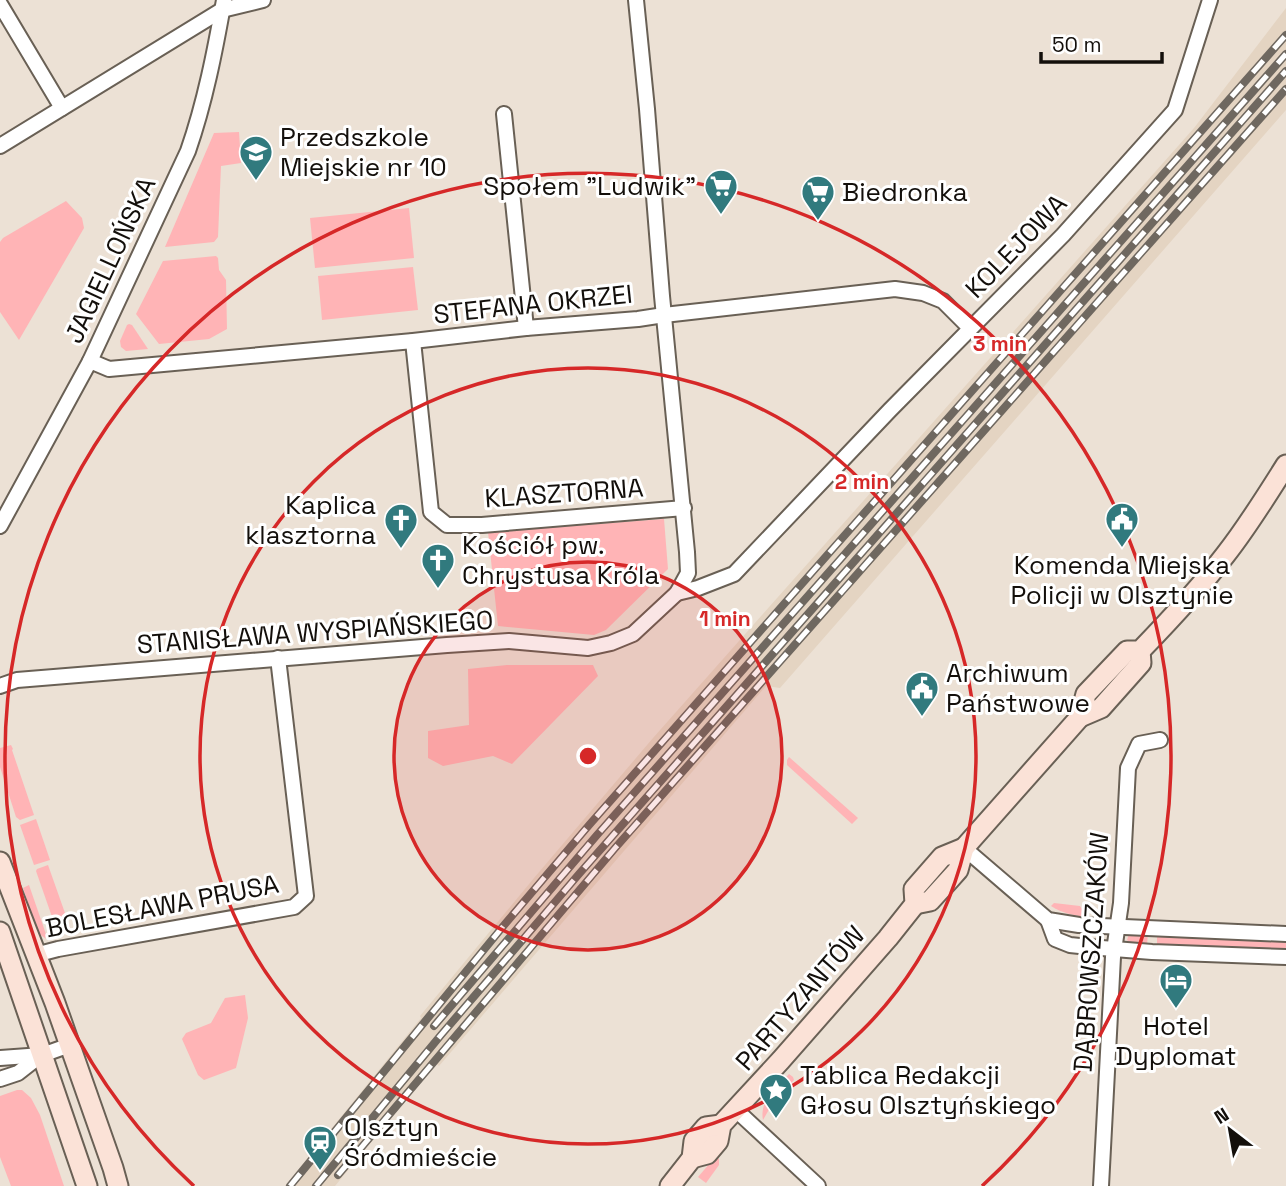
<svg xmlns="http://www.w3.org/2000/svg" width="1286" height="1186" font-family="'Space Grotesk',sans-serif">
	<rect width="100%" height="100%" fill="#ece1d5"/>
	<polygon fill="#e4d4c2" points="1286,8 1286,110 780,688 766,686 439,1066 436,1064 335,1186 285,1186 421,1018 420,1016 534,878 653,738 1163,163 1194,128"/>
	<g fill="#ffb4b6">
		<polygon points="239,132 241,163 221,166 218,237 214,242 165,247 214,133"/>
		<polygon points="66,201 82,218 84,228 19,340 0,312 0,242 3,238"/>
		<polygon points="409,208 414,258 315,268 310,218"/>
		<polygon points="216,256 218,258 219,270 226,280 227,329 209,339 159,344 136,314 163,261"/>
		<polygon points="413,267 418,310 322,320 318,276"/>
		<polygon points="129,324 132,325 148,349 126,351 121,347 120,341 127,325"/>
		<polygon points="664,519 668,569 606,630 594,635 498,626 488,532"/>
		<polygon points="507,665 593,665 598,676 512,764 493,756 443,766 428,758 428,731 469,725 468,669"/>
		<polygon points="11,745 13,749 12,750 34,815 20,820 16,817 0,767 0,748"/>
		<polygon points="789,757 858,818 852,824 787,765 787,760"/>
		<polygon points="36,819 50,860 34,865 20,825"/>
		<polygon points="48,865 71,930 58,934 36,871 37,869"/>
		<polygon points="29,885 48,940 39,934 23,888"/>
		<path d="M1054 903 1080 906 1085 914V917C1073 915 1062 913 1051 906Z"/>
		<polygon points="1148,933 1147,945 1131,944 1127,940 1129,934"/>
		<polygon points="1157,934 1286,941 1286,951 1157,946"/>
		<polygon points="245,995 248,1018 236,1068 204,1080 198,1075 182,1039 186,1033 211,1023 225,998"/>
		<path d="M789 1074 793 1077 794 1080 771 1106 763 1120C759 1101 777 1087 789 1074Z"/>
		<polygon points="17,1090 22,1090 31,1098 40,1115 64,1186 11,1186 0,1157 0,1096"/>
		<polygon points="716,1156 719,1159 719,1165 706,1183 698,1177"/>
	</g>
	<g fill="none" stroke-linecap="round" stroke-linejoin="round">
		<defs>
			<g id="street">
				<polyline points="0,4 62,108"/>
				<polyline points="504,114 526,328"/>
				<polyline points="0,146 222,10 263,0"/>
				<polyline points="413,341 431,512 447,525 482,525 684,508"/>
				<polyline points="90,361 109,369 413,341 526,328 638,319 664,315 895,289 923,293 943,301 970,328"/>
				<path d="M0 526 90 361 188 151C205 102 215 51 224 0"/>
				<polyline points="677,593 698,588 734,574 890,410 1063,235 1175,110 1210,0"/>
				<polyline points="0,686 17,680 447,645 509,641 588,648 611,643 633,634 677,593 688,573 687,552 662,296 647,109 636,0"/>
				<polyline points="964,848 1048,920 1079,925 1286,934"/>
				<polyline points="1048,920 1055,939 1070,945 1089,947 1152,952 1286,957"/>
				<polyline points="35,955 58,949 294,907 306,896 278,658"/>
				<polyline points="0,1058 42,1055 70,1045"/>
				<polyline points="0,1079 18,1073 41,1055"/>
				<polyline points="736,1110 818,1186"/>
				<polyline points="1101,1186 1113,957 1121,903 1128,768 1139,744 1160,740"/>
			</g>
			<g id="secondary">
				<polyline points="1080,717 1101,708 1141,663 1140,651"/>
				<polyline points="0,862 55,1003 113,1168 118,1186"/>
				<path d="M915 904 930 901 950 879 958 870 964 848 1080 717 1086 694 1127 651H1140C1170 620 1200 588 1226 554 1248 526 1267 495 1286 465"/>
				<polyline points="0,932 87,1186"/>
				<polyline points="692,1158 707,1154 718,1141 721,1125 781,1060 888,938 915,904 914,889 942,857 964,848"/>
				<polyline points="670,1186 692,1158 694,1141 706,1127 721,1125"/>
			</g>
		</defs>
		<use href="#street" stroke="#696055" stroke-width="18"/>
		<use href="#secondary" stroke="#696055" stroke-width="23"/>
		<use href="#street" stroke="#fff" stroke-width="14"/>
		<use href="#secondary" stroke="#fbe2d7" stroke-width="19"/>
		<defs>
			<g id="rail">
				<polyline points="434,1026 597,835 1286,54"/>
				<polyline points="338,1175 616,847 1286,89"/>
				<polyline points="290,1186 505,924 590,824 1286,35"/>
				<polyline points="316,1186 441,1035 579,874 1286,71"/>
			</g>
		</defs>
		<use href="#rail" stroke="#6f6860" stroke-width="8"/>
		<use href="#rail" stroke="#fff" stroke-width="5" stroke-dasharray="16" stroke-linecap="butt"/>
	</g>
	<circle cx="588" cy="756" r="194" fill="#d62828" fill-opacity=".12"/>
	<g fill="none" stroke="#d62828" stroke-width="3.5">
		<circle cx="588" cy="756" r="194"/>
		<circle cx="588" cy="756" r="388"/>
		<path d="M194 1186A583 583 0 1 1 982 1186"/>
	</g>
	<defs>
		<symbol id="school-pin" viewBox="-11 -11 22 30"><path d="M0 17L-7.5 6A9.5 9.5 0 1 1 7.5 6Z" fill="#317a7e" stroke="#fff"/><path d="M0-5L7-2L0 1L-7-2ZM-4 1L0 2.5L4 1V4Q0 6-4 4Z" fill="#fff"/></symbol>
		<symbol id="supermarket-pin" viewBox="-11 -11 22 30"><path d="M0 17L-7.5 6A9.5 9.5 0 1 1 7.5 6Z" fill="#317a7e" stroke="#fff"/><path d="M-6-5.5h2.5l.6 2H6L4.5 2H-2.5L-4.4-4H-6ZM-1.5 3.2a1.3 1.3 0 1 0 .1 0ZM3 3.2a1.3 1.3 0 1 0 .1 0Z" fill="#fff"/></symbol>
		<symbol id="civic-pin" viewBox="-11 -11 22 30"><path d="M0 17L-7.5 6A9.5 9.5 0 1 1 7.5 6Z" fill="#317a7e" stroke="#fff"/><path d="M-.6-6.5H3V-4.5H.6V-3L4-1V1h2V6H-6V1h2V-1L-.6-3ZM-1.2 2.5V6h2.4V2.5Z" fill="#fff"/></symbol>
		<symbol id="church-pin" viewBox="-11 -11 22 30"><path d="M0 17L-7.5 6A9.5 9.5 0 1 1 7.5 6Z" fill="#317a7e" stroke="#fff"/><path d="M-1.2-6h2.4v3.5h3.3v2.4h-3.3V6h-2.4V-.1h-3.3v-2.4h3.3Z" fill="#fff"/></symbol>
		<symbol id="hotel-pin" viewBox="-11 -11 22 30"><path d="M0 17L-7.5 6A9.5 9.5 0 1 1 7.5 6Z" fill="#317a7e" stroke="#fff"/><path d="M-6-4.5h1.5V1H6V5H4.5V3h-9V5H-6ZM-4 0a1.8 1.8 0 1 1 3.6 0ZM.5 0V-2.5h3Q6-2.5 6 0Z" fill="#fff"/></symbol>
		<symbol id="sight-pin" viewBox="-11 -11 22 30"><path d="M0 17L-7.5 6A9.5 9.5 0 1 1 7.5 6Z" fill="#317a7e" stroke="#fff"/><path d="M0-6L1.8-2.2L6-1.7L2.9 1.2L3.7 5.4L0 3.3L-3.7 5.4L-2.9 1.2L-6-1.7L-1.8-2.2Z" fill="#fff"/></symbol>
		<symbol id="station-pin" viewBox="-11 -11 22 30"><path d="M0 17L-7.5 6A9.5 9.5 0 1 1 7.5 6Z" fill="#317a7e" stroke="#fff"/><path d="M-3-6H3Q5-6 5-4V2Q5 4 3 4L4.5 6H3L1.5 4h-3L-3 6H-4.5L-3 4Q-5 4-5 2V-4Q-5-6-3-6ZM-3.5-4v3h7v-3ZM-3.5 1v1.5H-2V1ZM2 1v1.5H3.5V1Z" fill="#fff"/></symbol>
	</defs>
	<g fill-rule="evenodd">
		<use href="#school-pin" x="237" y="133" width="38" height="52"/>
		<use href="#supermarket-pin" x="702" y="167" width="38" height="52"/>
		<use href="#supermarket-pin" x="799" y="173" width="38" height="52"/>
		<use href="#civic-pin" x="1103" y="500" width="38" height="52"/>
		<use href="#church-pin" x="382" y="501" width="38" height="52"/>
		<use href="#church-pin" x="419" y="541" width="38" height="52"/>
		<use href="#civic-pin" x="903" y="669" width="38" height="52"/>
		<use href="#hotel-pin" x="1157" y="961" width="38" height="52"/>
		<use href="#sight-pin" x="757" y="1071" width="38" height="52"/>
		<use href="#station-pin" x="301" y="1123" width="38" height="52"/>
	</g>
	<g text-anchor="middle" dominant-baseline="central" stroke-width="6" stroke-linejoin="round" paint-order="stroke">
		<g font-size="26" fill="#130f0b" stroke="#fff" text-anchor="start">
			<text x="280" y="137">Przedszkole<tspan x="280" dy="30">Miejskie nr 10</tspan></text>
			<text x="696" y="186" text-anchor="end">Społem "Ludwik"</text>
			<text x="842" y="192">Biedronka</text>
			<text x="376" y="505" text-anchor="end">Kaplica<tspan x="376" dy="30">klasztorna</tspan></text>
			<text x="462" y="545">Kościół pw.<tspan x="462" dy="30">Chrystusa Króla</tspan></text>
			<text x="1122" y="565" text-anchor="middle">Komenda Miejska<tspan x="1122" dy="30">Policji w Olsztynie</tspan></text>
			<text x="946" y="673">Archiwum<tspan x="946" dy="30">Państwowe</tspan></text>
			<text x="1176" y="1026" text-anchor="middle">Hotel<tspan x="1176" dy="30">Dyplomat</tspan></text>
			<text x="800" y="1075">Tablica Redakcji<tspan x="800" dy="30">Głosu Olsztyńskiego</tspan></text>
			<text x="344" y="1127">Olsztyn<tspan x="344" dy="30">Śródmieście</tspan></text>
		</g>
		<g font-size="26" fill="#130f0b" stroke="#fff">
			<text transform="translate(1016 246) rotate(-46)">KOLEJOWA</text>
			<text transform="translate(110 260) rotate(-65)">JAGIELLOŃSKA</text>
			<text transform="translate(533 304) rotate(-6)">STEFANA OKRZEI</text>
			<text transform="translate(564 493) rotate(-4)">KLASZTORNA</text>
			<text transform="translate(315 632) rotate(-4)">STANISŁAWA WYSPIAŃSKIEGO</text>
			<text transform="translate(162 906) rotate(-11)">BOLESŁAWA PRUSA</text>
			<text transform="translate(1091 952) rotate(-86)">DĄBROWSZCZAKÓW</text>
			<text transform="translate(800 998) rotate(-49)">PARTYZANTÓW</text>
		</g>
	</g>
	<circle cx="588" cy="756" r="10" fill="#d62828" stroke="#fff" stroke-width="3.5"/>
	<g font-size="21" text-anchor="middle" font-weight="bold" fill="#d62828" stroke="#fff" stroke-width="6" stroke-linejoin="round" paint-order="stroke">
		<text x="1000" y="351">3 min</text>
		<text x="862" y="489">2 min</text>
		<text x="725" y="626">1 min</text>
	</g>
	<g transform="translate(1230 1130) rotate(329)" stroke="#ffffff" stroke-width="5" paint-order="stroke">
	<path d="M0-5L12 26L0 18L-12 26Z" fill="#130f0b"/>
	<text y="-10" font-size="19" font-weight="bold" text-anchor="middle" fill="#130f0b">N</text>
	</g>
	<path d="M1041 52v10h121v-10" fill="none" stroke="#130f0b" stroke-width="3.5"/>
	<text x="1052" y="52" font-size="21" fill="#130f0b" stroke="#ffffff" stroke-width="5" paint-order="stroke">50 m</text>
</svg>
